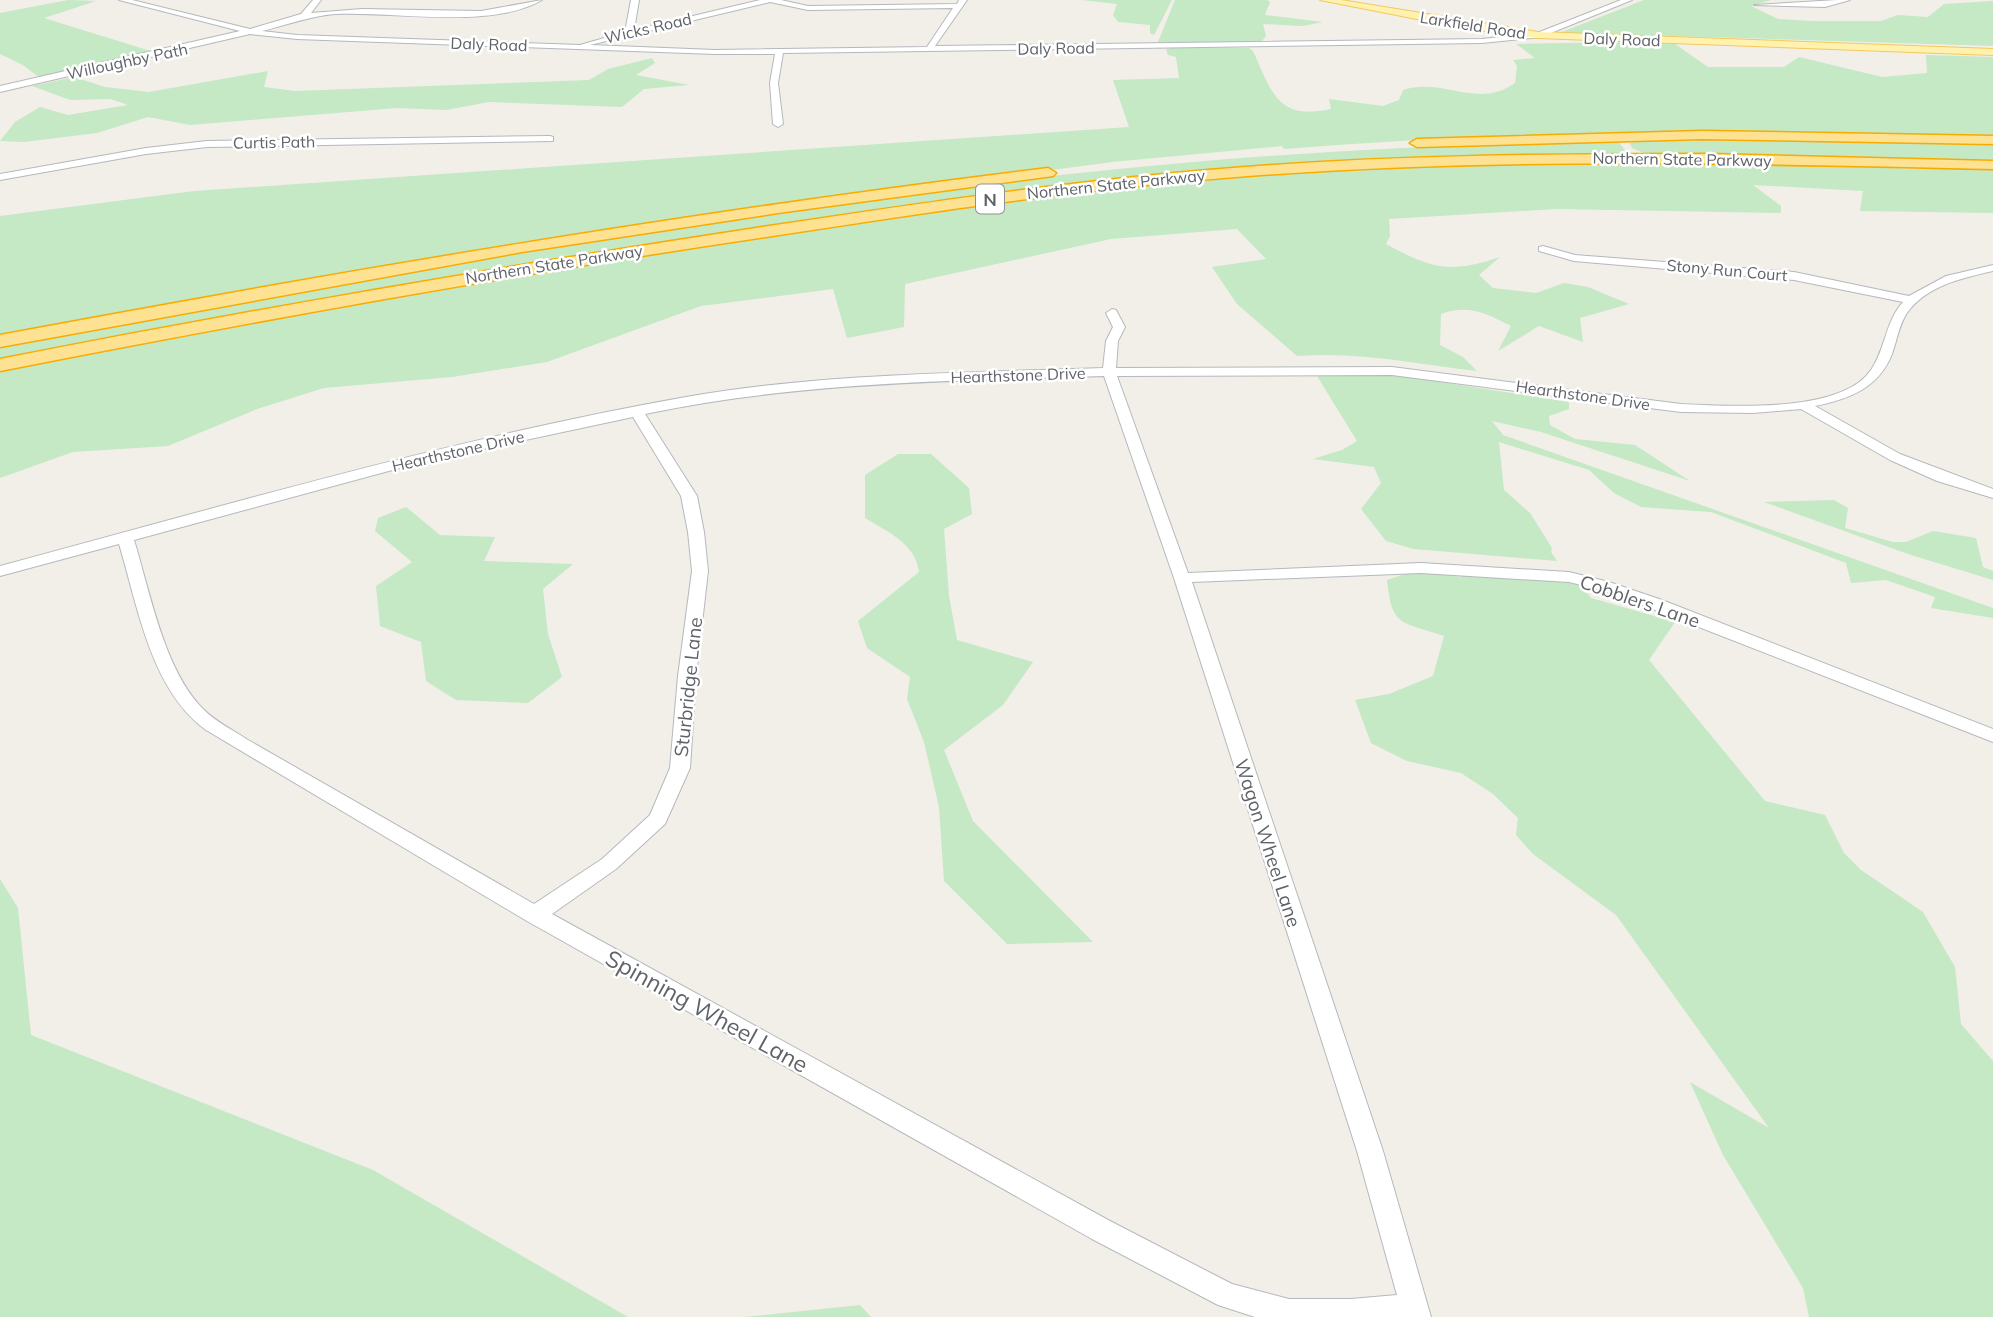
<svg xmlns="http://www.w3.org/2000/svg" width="1993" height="1317" font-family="Mulish,sans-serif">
	<rect width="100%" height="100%" fill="#f1efe8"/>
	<g fill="#c5e8c5">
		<polygon points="68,0 96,1 44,18 154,52 40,78 23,65 0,54 0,13"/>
		<polygon points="1081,0 1172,0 1154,35 1150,33 1150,25 1118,22 1113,15 1117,4"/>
		<polygon points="1175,0 1267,0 1270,2 1265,15 1323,22 1303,26 1263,24 1266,36 1261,42 1158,42"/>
		<polygon points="1644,0 1771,0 1751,6 1778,19 1812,21 1881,21 1898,15 1928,17 1944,4 1993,1 1993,46 1642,35 1554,35"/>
		<path d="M1629 42 1675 44 1708 67H1784L1799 57 1882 77 1927 73 1926 55 1993 57V137C1757 128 1520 130 1284 149L1282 146 1112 162 634 225 0 336V216L194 191 1129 127 1113 80 1179 78 1176 57 1168 55 1166 49 1173 48H1249L1253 51C1272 93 1278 121 1331 109L1329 99 1383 106 1399 100 1403 90C1443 77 1478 110 1515 83L1517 66 1513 60 1535 58 1516 44Z"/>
		<polygon points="652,58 655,63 636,75 689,85 644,89 622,107 489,102 446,110 397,108 190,125 148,117 97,133 24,142 0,141 15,122 40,107 68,115 128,105 111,99 70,100 32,86 74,77 105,87 149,92 268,71 264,87 295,91 589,80 608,69"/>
		<polygon points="1655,138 1993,142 1993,163 1649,155 1632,148 1630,143"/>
		<path d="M1617 140 1625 150 1640 156 1317 164 923 206 0 363V346C392 274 786 198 1183 163 1328 150 1472 144 1617 140Z"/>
		<path d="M1615 162 1993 170V213L1860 211 1863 191 1753 185 1781 206V213L1556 209 1389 219 1390 236 1386 244C1432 269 1450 274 1500 257L1479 275 1493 288 1536 293 1564 283 1588 287 1629 304 1580 318 1583 342 1539 326 1498 351 1511 326C1486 313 1468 304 1441 314L1440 345 1463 357 1477 371C1416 364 1358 351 1297 356L1237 304 1212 267 1266 259 1237 229 1111 239 905 284 904 327 847 338 833 289 701 306 547 362 452 377 324 388 257 409 168 446 73 452 0 478V372L50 361 523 274 1101 188 1340 168Z"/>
		<polygon points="1388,374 1569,402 1569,409 1549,416 1550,425 1575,439 1635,445 1690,481 1541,432 1492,421 1503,435 1993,608 1993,618 1931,608 1935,597 1886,580 1851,583 1846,563 1711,512 1641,507 1614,493 1589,470 1499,442 1504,490 1530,513 1552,548 1551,552 1557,561 1414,549 1386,541 1361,509 1381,483 1374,467 1313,459 1342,450 1357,441 1317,376"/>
		<path d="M898 454H931L969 488 972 514 944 529 949 596 957 640 1033 662 1003 705 944 750 973 821 1093 942 1007 944 944 881 939 807 924 742 907 699 910 677 867 648 858 621 919 572C916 544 888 532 865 518V475Z"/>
		<polygon points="1834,500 1848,508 1845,528 1893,542 1906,542 1933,531 1976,538 1983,567 1993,571 1993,580 1908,554 1764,502"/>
		<polygon points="406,507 440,535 495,537 484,561 573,564 543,589 548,634 562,677 528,703 456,700 426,681 421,642 380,626 376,586 412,562 375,531 378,518"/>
		<path d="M1432 572 1461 577 1460 573 1580 584 1591 598 1675 622 1649 660 1765 801 1825 815 1844 853 1861 870 1923 912 1955 967 1961 1024 1993 1061V1317H1809L1803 1288 1723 1155 1690 1082 1769 1128 1616 915 1533 854 1516 835 1518 818 1493 794 1461 773 1407 761 1371 743 1355 700 1389 694 1433 676 1444 636C1401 621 1392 628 1387 580L1408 573Z"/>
		<polygon points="0,879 18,908 31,1035 373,1170 628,1317 0,1317"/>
		<polygon points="860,1305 871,1317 745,1317"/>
	</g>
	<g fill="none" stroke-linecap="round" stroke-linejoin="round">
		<defs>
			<g id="minor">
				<path d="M119 0H132L250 29 301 14 313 0H321L311 13 362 9 481 11 542 0C491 30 394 11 335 14 310 16 287 25 262 31L297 35 580 45 625 32 631 0H639L634 30 760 0H781L808 6 957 4 959 0H967L935 46 1482 39 1537 33 1621 0H1632L1541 37 1482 43 783 53 778 83 783 124 778 127 773 124 770 83 775 54H715L297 39 250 34 0 92V86L240 31ZM770 2 808 10 953 8 927 47 715 50 590 45Z"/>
				<polygon points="1837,0 1850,0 1825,7 1754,5"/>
				<polygon points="550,136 553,137 553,141 207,147 146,154 0,180 0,174 146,148 207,141"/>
				<path d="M1543 246 1575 255 1794 272 1909 296 1946 276 1993 265V271C1962 278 1926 286 1907 313 1899 325 1897 340 1892 354 1879 388 1849 399 1815 406L1900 454 1993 489V498L1937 481 1890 460 1801 409 1753 413 1681 412 1392 375 1117 376 1188 573 1421 563 1569 572 1609 582 1662 600 1993 729V742L1650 608 1598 589 1569 582 1421 573 1192 582 1383 1151 1431 1317H1255L1218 1305 1092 1239 527 921 206 730C150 689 138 606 119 544L0 576V566C227 505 455 438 686 397 823 373 964 373 1103 368L1106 341 1113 327 1106 313 1112 309 1116 310 1125 327 1118 341 1116 368 1392 367 1681 404C1728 406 1841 414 1871 370 1886 348 1885 322 1903 302L1794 280 1574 261 1539 251V247ZM1104 376 1174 578 1357 1151 1397 1295 1351 1299H1289L1232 1284 1110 1221 552 914 616 869 665 824 690 768 696 676 708 571 704 532 697 496 645 414C796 382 950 381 1104 376ZM633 417 681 496 688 532 692 571 678 676 670 768 650 815 602 859 534 904 248 740C233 730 216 722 203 709 164 670 150 592 134 540L422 462Z"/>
			</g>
			<polygon id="major" points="1320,0 1341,0 1538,32 1993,49 1993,55 1538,38 1468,29"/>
			<g id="highway">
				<polygon points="1702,131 1993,136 1993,144 1702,139 1417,147 1410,143 1417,139"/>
				<path d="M1709 154 1993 161V169C1741 163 1488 157 1236 177 1078 189 922 213 766 237 509 275 254 321 0 371V359C255 309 511 265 769 226 923 203 1077 180 1233 168 1391 155 1550 154 1709 154Z"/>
				<path d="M1048 168 1056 173 1053 176 785 212 522 252 0 347V335C348 270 696 211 1048 168Z"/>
			</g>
		</defs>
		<use href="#minor" stroke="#b5b8bc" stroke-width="2"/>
		<use href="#major" stroke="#f2c960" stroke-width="2"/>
		<use href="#highway" stroke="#f9ab00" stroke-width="3"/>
		<use href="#minor" fill="#fff" fill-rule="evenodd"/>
		<use href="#major" fill="#fff2af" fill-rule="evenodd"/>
		<use href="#highway" fill="#fde293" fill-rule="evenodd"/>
	</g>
	<g text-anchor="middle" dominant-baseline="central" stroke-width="5" stroke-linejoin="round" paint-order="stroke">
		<g font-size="16" fill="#5f6368" stroke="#fff">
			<text transform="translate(1473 25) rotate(9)">Larkfield Road</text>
			<text transform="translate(648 28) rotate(-13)">Wicks Road</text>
			<text transform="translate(1622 39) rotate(2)">Daly Road</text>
			<text transform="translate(489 44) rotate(2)">Daly Road</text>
			<text transform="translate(1056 48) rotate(-1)">Daly Road</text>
			<text transform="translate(127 61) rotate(-12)">Willoughby Path</text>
			<text transform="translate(274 142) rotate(-1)">Curtis Path</text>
			<text transform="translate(1682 159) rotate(1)">Northern State Parkway</text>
			<text transform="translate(1116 184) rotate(-6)">Northern State Parkway</text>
			<text transform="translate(554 264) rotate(-9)">Northern State Parkway</text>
			<text transform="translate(1727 270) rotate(5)">Stony Run Court</text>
			<text transform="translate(1018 375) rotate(-2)">Hearthstone Drive</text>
			<text transform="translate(1583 395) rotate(8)">Hearthstone Drive</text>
			<text transform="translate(458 451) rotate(-13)">Hearthstone Drive</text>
		</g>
		<rect fill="#fff" stroke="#8f9295" stroke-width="2" x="976" y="184.5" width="28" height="29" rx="5"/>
		<g font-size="18" font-weight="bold" fill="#5f6368">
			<text x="990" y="199">N</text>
		</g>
		<g font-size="19" fill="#5f6368" stroke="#fff">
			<text transform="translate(1640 601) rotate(19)">Cobblers Lane</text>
			<text transform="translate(688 687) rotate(-84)">Sturbridge Lane</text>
			<text transform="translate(1268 843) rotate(72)">Wagon Wheel Lane</text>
		</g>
		<g font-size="23" fill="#5f6368" stroke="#fff">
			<text transform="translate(707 1011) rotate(29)">Spinning Wheel Lane</text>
		</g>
	</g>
</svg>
